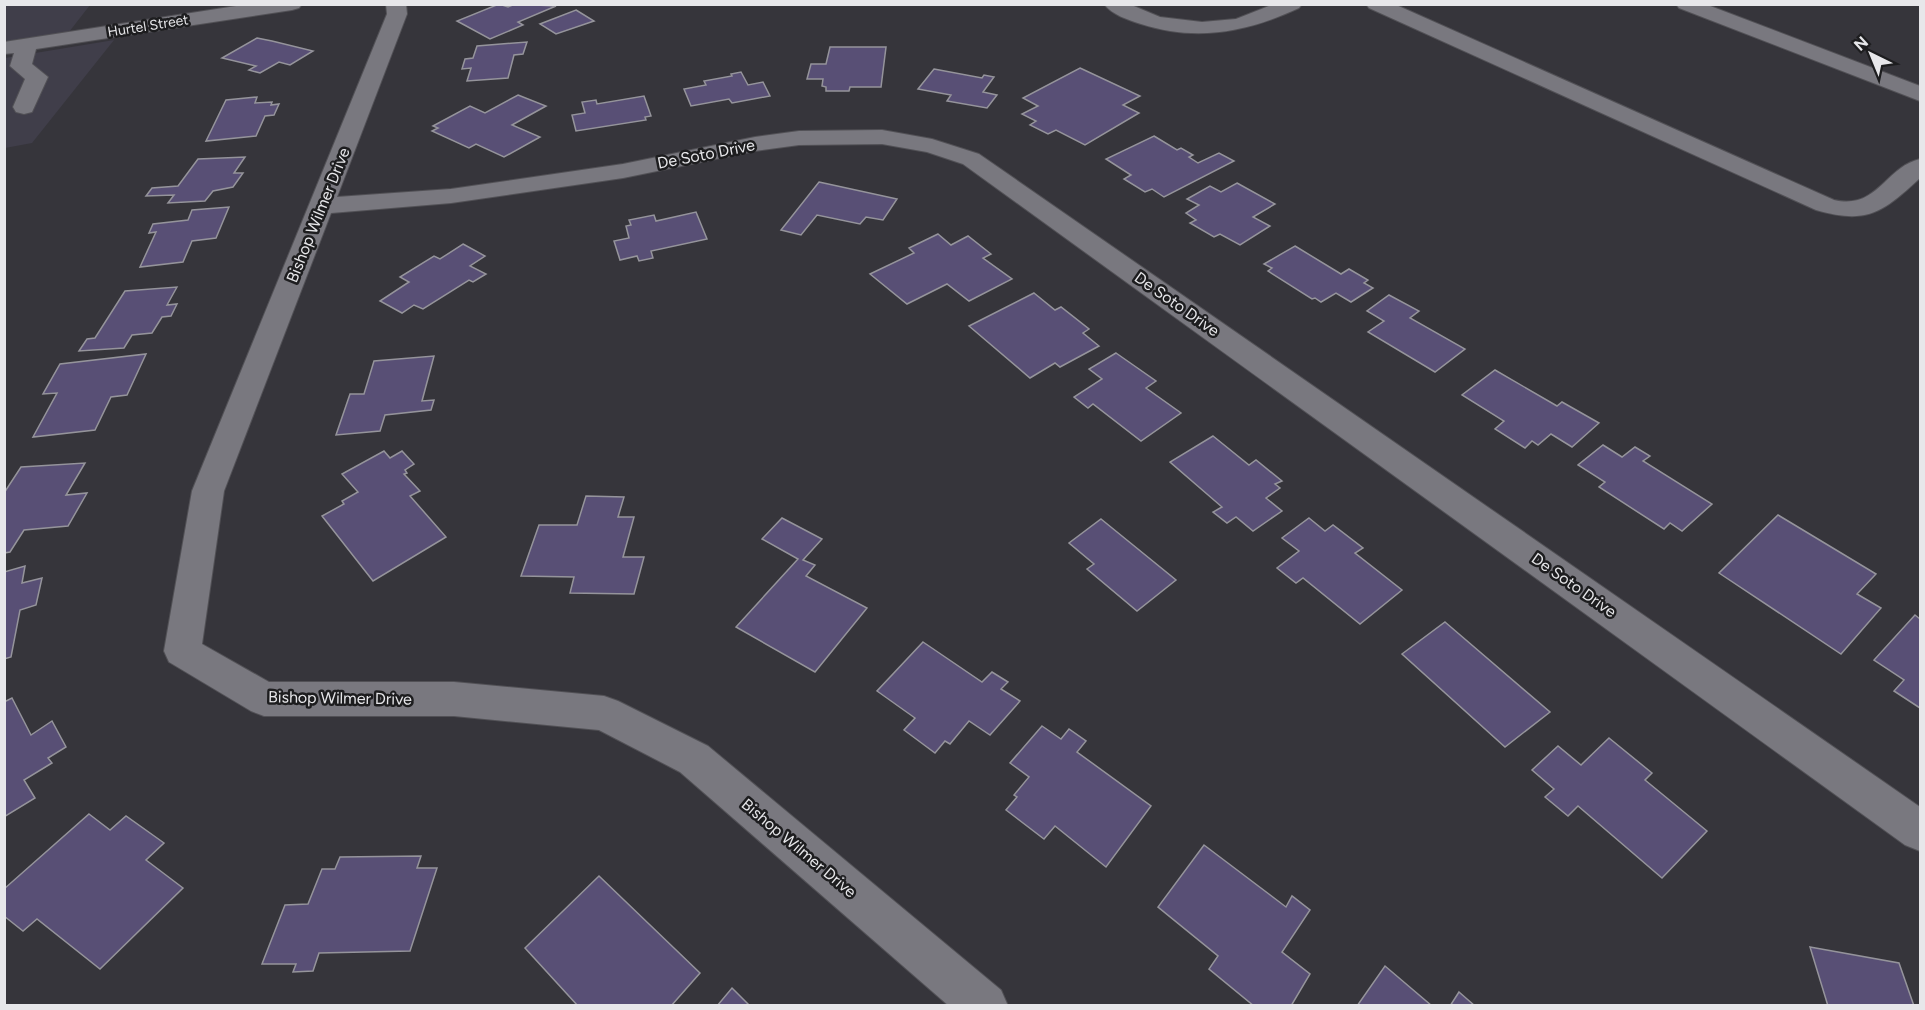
<svg xmlns="http://www.w3.org/2000/svg" width="1925" height="1010" font-family="Figtree,sans-serif">
	<rect width="100%" height="100%" fill="#36353b"/>
	<g fill="#403e4a">
		<polygon points="5,4 90,4 90,5 69,32 5,41"/>
		<polygon points="114,40 32,143 5,148 5,58"/>
	</g>
	<g fill="#584f75" stroke="#95949b" stroke-width="1.5">
		<polygon points="499,4 508,7 515,4 556,6 518,22 523,25 490,39 457,21"/>
		<polygon points="576,10 594,21 556,34 540,24"/>
		<polygon points="257,38 272,41 313,51 290,65 279,62 260,73 249,70 256,66 222,58"/>
		<polygon points="527,42 523,54 514,55 508,78 467,81 471,68 462,69 465,59 473,58 477,46"/>
		<polygon points="830,47 886,47 881,87 850,87 849,91 826,91 826,87 822,86 823,79 807,79 811,64 826,64"/>
		<polygon points="1080,68 1140,96 1123,105 1139,113 1085,145 1056,130 1048,134 1030,125 1036,121 1022,114 1038,106 1023,98"/>
		<polygon points="934,69 982,78 984,75 994,77 983,92 997,95 987,108 947,101 951,95 918,89"/>
		<polygon points="741,72 748,85 763,82 770,96 732,103 729,99 691,106 684,89 706,85 704,81 732,76 731,74"/>
		<polygon points="518,95 546,106 512,125 540,137 504,157 476,144 469,148 432,131 438,128 433,126 470,106 485,113"/>
		<polygon points="644,96 651,116 645,117 646,120 576,131 572,115 585,113 582,102 596,100 597,104"/>
		<polygon points="257,97 255,103 272,102 271,105 279,104 274,115 265,116 256,136 206,141 226,100"/>
		<polygon points="1154,136 1177,150 1181,148 1193,155 1189,157 1198,163 1219,153 1234,161 1164,197 1152,189 1145,192 1124,179 1131,175 1106,159"/>
		<polygon points="245,157 234,173 243,173 233,187 213,191 205,201 168,203 174,195 146,196 152,188 178,186 198,159"/>
		<polygon points="819,182 897,199 883,220 866,217 860,224 817,215 801,235 781,230"/>
		<polygon points="1237,183 1275,204 1253,217 1270,226 1240,245 1220,234 1214,237 1190,223 1196,220 1186,213 1199,205 1187,199 1210,186 1221,192"/>
		<polygon points="229,207 216,238 192,241 183,262 140,267 156,232 149,233 153,224 188,220 192,210"/>
		<polygon points="696,212 707,239 651,251 653,258 639,261 637,256 620,260 614,241 629,238 626,226 631,225 629,220 654,215 656,221"/>
		<polygon points="938,234 951,245 968,236 991,254 983,258 1012,279 969,301 947,284 907,304 870,274 914,253 909,248"/>
		<polygon points="463,244 485,256 470,266 486,274 473,282 469,280 423,309 414,305 402,313 380,301 409,282 400,277 434,256 440,259"/>
		<polygon points="1295,246 1341,274 1349,269 1368,280 1364,283 1373,288 1351,302 1336,293 1321,302 1315,298 1312,299 1268,271 1272,268 1264,264"/>
		<polygon points="177,287 167,305 177,304 171,316 162,317 152,333 132,335 124,348 79,351 87,339 95,338 125,291"/>
		<polygon points="1034,293 1055,310 1061,307 1089,329 1083,333 1099,346 1060,367 1055,363 1030,378 969,326"/>
		<polygon points="1389,295 1419,311 1410,318 1465,349 1435,372 1368,332 1384,321 1367,311"/>
		<polygon points="1116,353 1156,381 1146,388 1181,413 1141,441 1093,404 1088,408 1074,397 1102,379 1089,369"/>
		<polygon points="146,354 127,395 111,397 95,430 33,437 57,393 43,394 60,364"/>
		<polygon points="434,356 422,401 434,400 431,410 385,415 380,431 336,435 350,394 364,394 374,361"/>
		<polygon points="1495,370 1557,406 1562,402 1599,423 1572,447 1551,434 1538,445 1532,441 1525,448 1495,429 1504,421 1462,395"/>
		<polygon points="1213,436 1249,465 1256,460 1282,481 1275,484 1280,488 1266,498 1282,511 1253,531 1236,517 1227,523 1213,512 1222,507 1170,462"/>
		<polygon points="1603,445 1622,457 1635,447 1650,456 1643,461 1712,504 1682,531 1670,523 1664,529 1599,487 1605,482 1578,465"/>
		<polygon points="384,451 390,458 402,451 414,464 405,470 407,473 404,474 420,491 410,496 446,537 373,581 322,516 344,504 342,501 358,492 342,474"/>
		<polygon points="85,463 66,495 87,493 68,526 24,530 10,552 4,553 4,493 21,467"/>
		<polygon points="586,496 624,497 618,517 634,517 623,557 644,557 634,594 570,593 574,577 521,576 539,525 577,525"/>
		<polygon points="1778,515 1876,574 1857,594 1881,608 1841,654 1719,573"/>
		<polygon points="782,518 822,539 803,560 815,565 806,576 867,608 815,672 736,627 798,559 762,539"/>
		<polygon points="1309,518 1325,531 1333,525 1363,548 1355,553 1402,590 1360,624 1303,578 1296,583 1277,568 1299,551 1282,538"/>
		<polygon points="1101,519 1176,580 1137,611 1087,569 1094,564 1069,543"/>
		<polygon points="25,566 22,583 42,578 36,605 20,610 11,657 4,659 4,572"/>
		<polygon points="1915,615 1920,619 1920,708 1894,691 1904,680 1874,660"/>
		<polygon points="1445,622 1550,712 1505,747 1402,654"/>
		<polygon points="923,642 982,682 992,672 1008,682 1001,689 1020,701 990,735 969,721 950,744 945,741 935,753 904,730 915,718 877,691"/>
		<polygon points="12,698 31,735 52,721 66,747 48,758 52,763 24,780 35,798 4,817 4,702"/>
		<polygon points="1042,726 1061,739 1069,729 1086,741 1077,752 1151,806 1106,867 1055,826 1044,839 1006,810 1017,797 1014,795 1029,777 1010,763"/>
		<polygon points="1609,738 1652,773 1645,780 1707,831 1662,878 1578,806 1568,816 1545,797 1554,789 1532,770 1558,746 1581,765"/>
		<polygon points="89,814 110,830 126,816 164,843 146,860 183,888 100,969 37,919 23,931 4,916 4,889"/>
		<polygon points="1204,845 1286,907 1292,896 1310,910 1282,952 1310,974 1291,1006 1254,1006 1209,969 1218,956 1158,907"/>
		<polygon points="421,856 417,868 437,868 410,951 319,953 313,971 293,972 296,964 262,964 285,905 308,904 322,869 335,869 340,857"/>
		<polygon points="599,876 700,973 671,1006 578,1006 525,948"/>
		<polygon points="1810,947 1899,963 1914,1006 1828,1006"/>
		<polygon points="1385,966 1432,1006 1357,1006"/>
		<polygon points="732,988 750,1006 717,1006"/>
		<polygon points="1459,992 1475,1006 1450,1006"/>
	</g>
	<g fill="none" stroke-linecap="round" stroke-linejoin="round">
		<defs>
			<g id="minor">
				<polygon points="249,4 302,4 299,8 292,10 36,49 32,64 48,77 32,112 24,114 16,112 13,107 25,79 10,66 14,53 4,54 4,42"/>
				<polygon points="386,4 406,4 407,14 337,197 451,189 623,164 755,137 799,131 882,130 932,139 979,154 1920,807 1920,851 1905,845 963,164 927,152 882,144 799,145 755,151 623,178 451,203 331,213 224,491 202,644 269,682 454,682 604,696 618,701 708,746 1001,990 1008,1006 949,1006 680,772 599,730 454,716 264,716 251,711 169,662 164,651 192,491 387,14"/>
				<path d="M1104 4H1129L1160 17 1202 22 1236 19 1274 4H1302L1299 8C1247 32 1197 42 1141 24 1129 20 1112 15 1104 4Z"/>
				<path d="M1366 4H1394L1834 200C1878 210 1885 167 1920 159V178C1883 212 1868 225 1816 210L1369 8Z"/>
				<polygon points="1676,4 1705,4 1920,86 1920,101 1679,8"/>
			</g>
		</defs>
		<use href="#minor" stroke="#525156" stroke-width="2"/>
		<use href="#minor" fill="#79787f" fill-rule="evenodd"/>
	</g>
	<g text-anchor="middle" dominant-baseline="central" stroke-width="5" stroke-linejoin="round" paint-order="stroke">
		<g font-size="14" fill="#e7e7ea" stroke="#1d1d1f">
			<text transform="translate(148 26) rotate(-9)">Hurtel Street</text>
		</g>
		<g font-size="16" fill="#e7e7ea" stroke="#1d1d1f">
			<text transform="translate(706 154) rotate(-11)">De Soto Drive</text>
			<text transform="translate(318 215) rotate(-68)">Bishop Wilmer Drive</text>
			<text transform="translate(1177 304) rotate(35)">De Soto Drive</text>
			<text transform="translate(1574 585) rotate(35)">De Soto Drive</text>
			<text transform="translate(340 698) rotate(1)">Bishop Wilmer Drive</text>
			<text transform="translate(799 848) rotate(40)">Bishop Wilmer Drive</text>
		</g>
	</g>
	<rect width="1925" height="1010" fill="none" stroke="#e7e7ea" stroke-width="12"/>
	<g transform="translate(1871 54) rotate(317)" stroke="#1d1d1f" stroke-width="4.5" paint-order="stroke">
	<path d="M0-4.5L10 22L0 15L-10 22Z" fill="#e7e7ea"/>
	<text y="-9" font-size="16" font-weight="bold" text-anchor="middle" fill="#e7e7ea">N</text>
	</g>
</svg>
